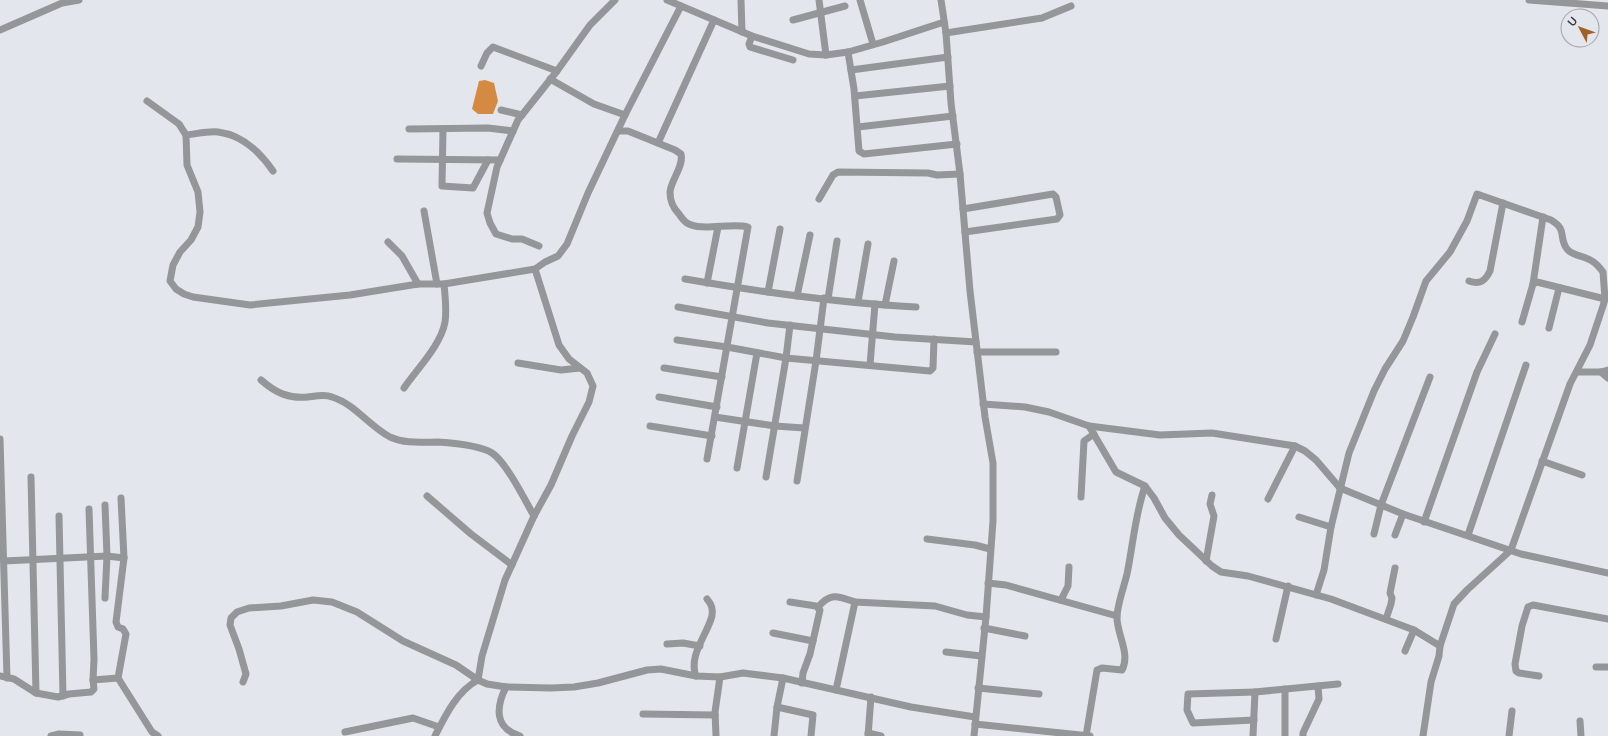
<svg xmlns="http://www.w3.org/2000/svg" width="1608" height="736" font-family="Lato,sans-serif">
	<rect width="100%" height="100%" fill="#e4e6ed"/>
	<polygon fill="#d58a44" points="485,80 494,83 498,101 493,114 478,114 472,109 479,81"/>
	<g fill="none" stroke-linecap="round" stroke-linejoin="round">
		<g stroke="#959699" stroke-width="7">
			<polyline points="667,0 752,36 809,54 826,55 848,52 883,42 944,22"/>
			<polyline points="741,0 742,32"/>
			<polyline points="819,0 826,55"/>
			<polyline points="860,0 873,44"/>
			<polyline points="941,0 946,33 951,103 960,174 970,291 985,417 993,463 993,521 986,617 974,736"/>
			<polyline points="1529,0 1608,6"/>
			<polyline points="793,20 845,6"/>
			<polyline points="0,30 62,3 79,0"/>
			<polyline points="946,33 1042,18 1071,6"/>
			<polyline points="752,36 749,44 750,47 793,60"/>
			<polyline points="848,52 854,89 859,151 864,154 957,144"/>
			<polyline points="481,66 487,53 493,47 557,71"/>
			<polyline points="851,70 948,57"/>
			<polyline points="550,79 594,104 625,115"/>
			<polyline points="855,96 950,86"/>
			<polyline points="147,101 179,124 186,135"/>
			<polyline points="501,110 522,115"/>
			<polyline points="858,127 953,116"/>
			<polyline points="409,129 488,128 513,131"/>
			<polyline points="443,129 442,186 473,188 488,160"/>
			<path d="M619 131H628L675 150 681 154C684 166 671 180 670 192 670 200 673 208 679 214 681 217 684 221 687 223 701 232 732 222 748 227L707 459"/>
			<polyline points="658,143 714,20"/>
			<polyline points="397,159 500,160"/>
			<path d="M273 171C260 152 242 135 218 132 208 131 196 134 186 135L187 165 198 192 200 212 198 227 191 240 180 252 173 265 170 281 176 289 184 294 193 297 250 305 350 295 418 284H444L535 269 545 262 558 256 567 244 588 193 625 115 681 6"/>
			<polyline points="819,199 833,175 838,172 928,173 937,175 960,174"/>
			<polyline points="963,209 1053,194 1056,197 1060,215 1057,219 965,232"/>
			<polyline points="424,211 437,284"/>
			<polyline points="388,242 402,256 418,284"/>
			<polyline points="539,246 522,239 512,239 496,234 490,223 487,213 497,167 518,120 557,71 590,25 615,0"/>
			<path d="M685 279C761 292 839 303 916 307"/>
			<path d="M1469 281C1480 285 1485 281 1490 271L1503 203"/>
			<polyline points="707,283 718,227"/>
			<polyline points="1533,284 1543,217"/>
			<polyline points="768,292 780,229"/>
			<polyline points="797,296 810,235"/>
			<polyline points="828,299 837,241"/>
			<polyline points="858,302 868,244"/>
			<polyline points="885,305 894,261"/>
			<polyline points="678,307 768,323 895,337 976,342"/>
			<polyline points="1522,322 1533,284 1537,282 1605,299"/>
			<polyline points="1549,328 1559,288"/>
			<polyline points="677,340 727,347 786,358 930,371 933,368 934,339"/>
			<polyline points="977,352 1056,352"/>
			<polyline points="518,363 561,370 580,368"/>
			<polyline points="870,365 875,304"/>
			<polyline points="664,368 722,377"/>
			<polyline points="1577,372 1601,372 1608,370"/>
			<polyline points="1601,372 1608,378"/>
			<path d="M261 380C276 393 289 399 308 397 316 396 325 394 332 397 355 404 369 426 390 437 405 444 422 442 438 442 452 443 480 445 492 453 506 462 525 500 534 516"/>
			<path d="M404 388C417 369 441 345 445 322 447 310 445 296 444 284"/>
			<polyline points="659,397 717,407"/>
			<polyline points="983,404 1025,407 1049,412 1089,426 1116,472 1145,486 1154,498 1165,518 1179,535 1212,566 1221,572 1248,576 1331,599 1414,630 1440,646"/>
			<polyline points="715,417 775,426 804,428"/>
			<polyline points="650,426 712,436"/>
			<polyline points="1089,426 1160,435 1212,433 1295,446 1305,451 1316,460 1340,488 1403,514 1521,554 1608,573"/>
			<polyline points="0,439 7,678"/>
			<polyline points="1542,461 1582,475"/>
			<polyline points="737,468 757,353"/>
			<polyline points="31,477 36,693"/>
			<polyline points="766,477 786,358 790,325"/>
			<polyline points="797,481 816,361 824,298"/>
			<polyline points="427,496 471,534 512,565"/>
			<polyline points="1081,497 1084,441 1094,434"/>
			<polyline points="1268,499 1295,446"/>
			<polyline points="105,505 107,556 105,598"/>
			<polyline points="89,509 94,659 93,680"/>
			<polyline points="59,516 63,696"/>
			<polyline points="1299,517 1331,527"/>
			<polyline points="1424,522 1477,372 1495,334"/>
			<polyline points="1374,534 1381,505 1430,377"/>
			<polyline points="1395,535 1403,514"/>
			<polyline points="1468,535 1526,365"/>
			<polyline points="927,539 975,545 990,549"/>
			<polyline points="4,561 107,556 124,558"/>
			<polyline points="1206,561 1214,516 1210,504 1212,495"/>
			<polyline points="988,583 1006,585 1117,616"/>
			<path d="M1316 595 1324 570 1331 527 1349 453 1374 391 1385 369 1403 341 1413 317 1426 281 1450 252 1467 221 1477 194 1551 220C1568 230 1558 237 1567 249 1572 256 1585 256 1592 261 1597 264 1600 268 1603 272L1605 299 1603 306 1590 345 1570 384 1511 550 1467 590 1454 604 1440 646 1439 656 1431 682 1423 736"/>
			<polyline points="1061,600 1068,586 1069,567"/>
			<polyline points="790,602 816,606 820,610 810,654 803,673 802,683"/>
			<path d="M818 607C831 592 838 596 855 602"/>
			<polyline points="1386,619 1391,604 1392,598 1390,593 1395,568"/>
			<polyline points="984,628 1025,636"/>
			<polyline points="773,633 813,641"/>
			<polyline points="1276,639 1288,586"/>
			<polyline points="667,644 683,643 700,646"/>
			<polyline points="1405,651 1414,630"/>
			<polyline points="946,652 981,656"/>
			<polyline points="1596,667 1608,667"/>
			<polyline points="0,676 14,679 36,693 58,697 69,694 91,692 94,689 93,680 118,678 152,732 158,736"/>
			<path d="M696 676C688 656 707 635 712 616 713 609 712 605 707 599"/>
			<polyline points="1539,676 1519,673 1516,671 1515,664 1522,626 1528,607 1533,605 1608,619"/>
			<polyline points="118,678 126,634 123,629 118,627 116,622 124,558 121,498"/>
			<polyline points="243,682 246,674 239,649 230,625 231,618 237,612 249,608 281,606 313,600 332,602 357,612 403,641 456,665 478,680 482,656 505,580 534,516 551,485 572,436 589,402 593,386 587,373 569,359 559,345 535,269"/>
			<path d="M506 687C496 707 494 728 520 736"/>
			<polyline points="978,688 1039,694"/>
			<polyline points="1285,689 1285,736"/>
			<polyline points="836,690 855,602 935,606 967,615 986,617"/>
			<polyline points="777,707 813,715 811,736"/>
			<polyline points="643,714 715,715"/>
			<polyline points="1254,720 1193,723 1187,710 1188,694 1255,692"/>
			<polyline points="1580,721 1581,736"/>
			<polyline points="975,724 1090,736"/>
			<polyline points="345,732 413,718 439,727"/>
			<polyline points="868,733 881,736"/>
			<polyline points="51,736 59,734 80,735"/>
			<path d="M435 736C445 716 457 691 478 680L487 684 506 687 551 688 574 687 598 683 647 670 661 669 696 676 720 677 743 673 783 678 911 707 975 717"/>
			<polyline points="716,736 715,712 720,677"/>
			<polyline points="774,736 777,707 783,678"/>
			<polyline points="868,736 871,697"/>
			<path d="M1086 736 1097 670 1102 668 1122 670C1131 653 1116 633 1117 616 1118 602 1124 587 1127 574 1133 545 1135 515 1145 486"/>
			<polyline points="1253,736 1255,692 1338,684"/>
			<polyline points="1303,736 1303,733 1319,699 1318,686"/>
			<polyline points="1509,736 1512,711"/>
		</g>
	</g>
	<g transform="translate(1580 28) rotate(311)"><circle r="19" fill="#e4e6ed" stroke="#a0a1a7"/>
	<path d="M0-3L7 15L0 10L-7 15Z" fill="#9f6126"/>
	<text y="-6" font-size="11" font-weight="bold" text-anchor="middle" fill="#3a3a3d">U</text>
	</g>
</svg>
